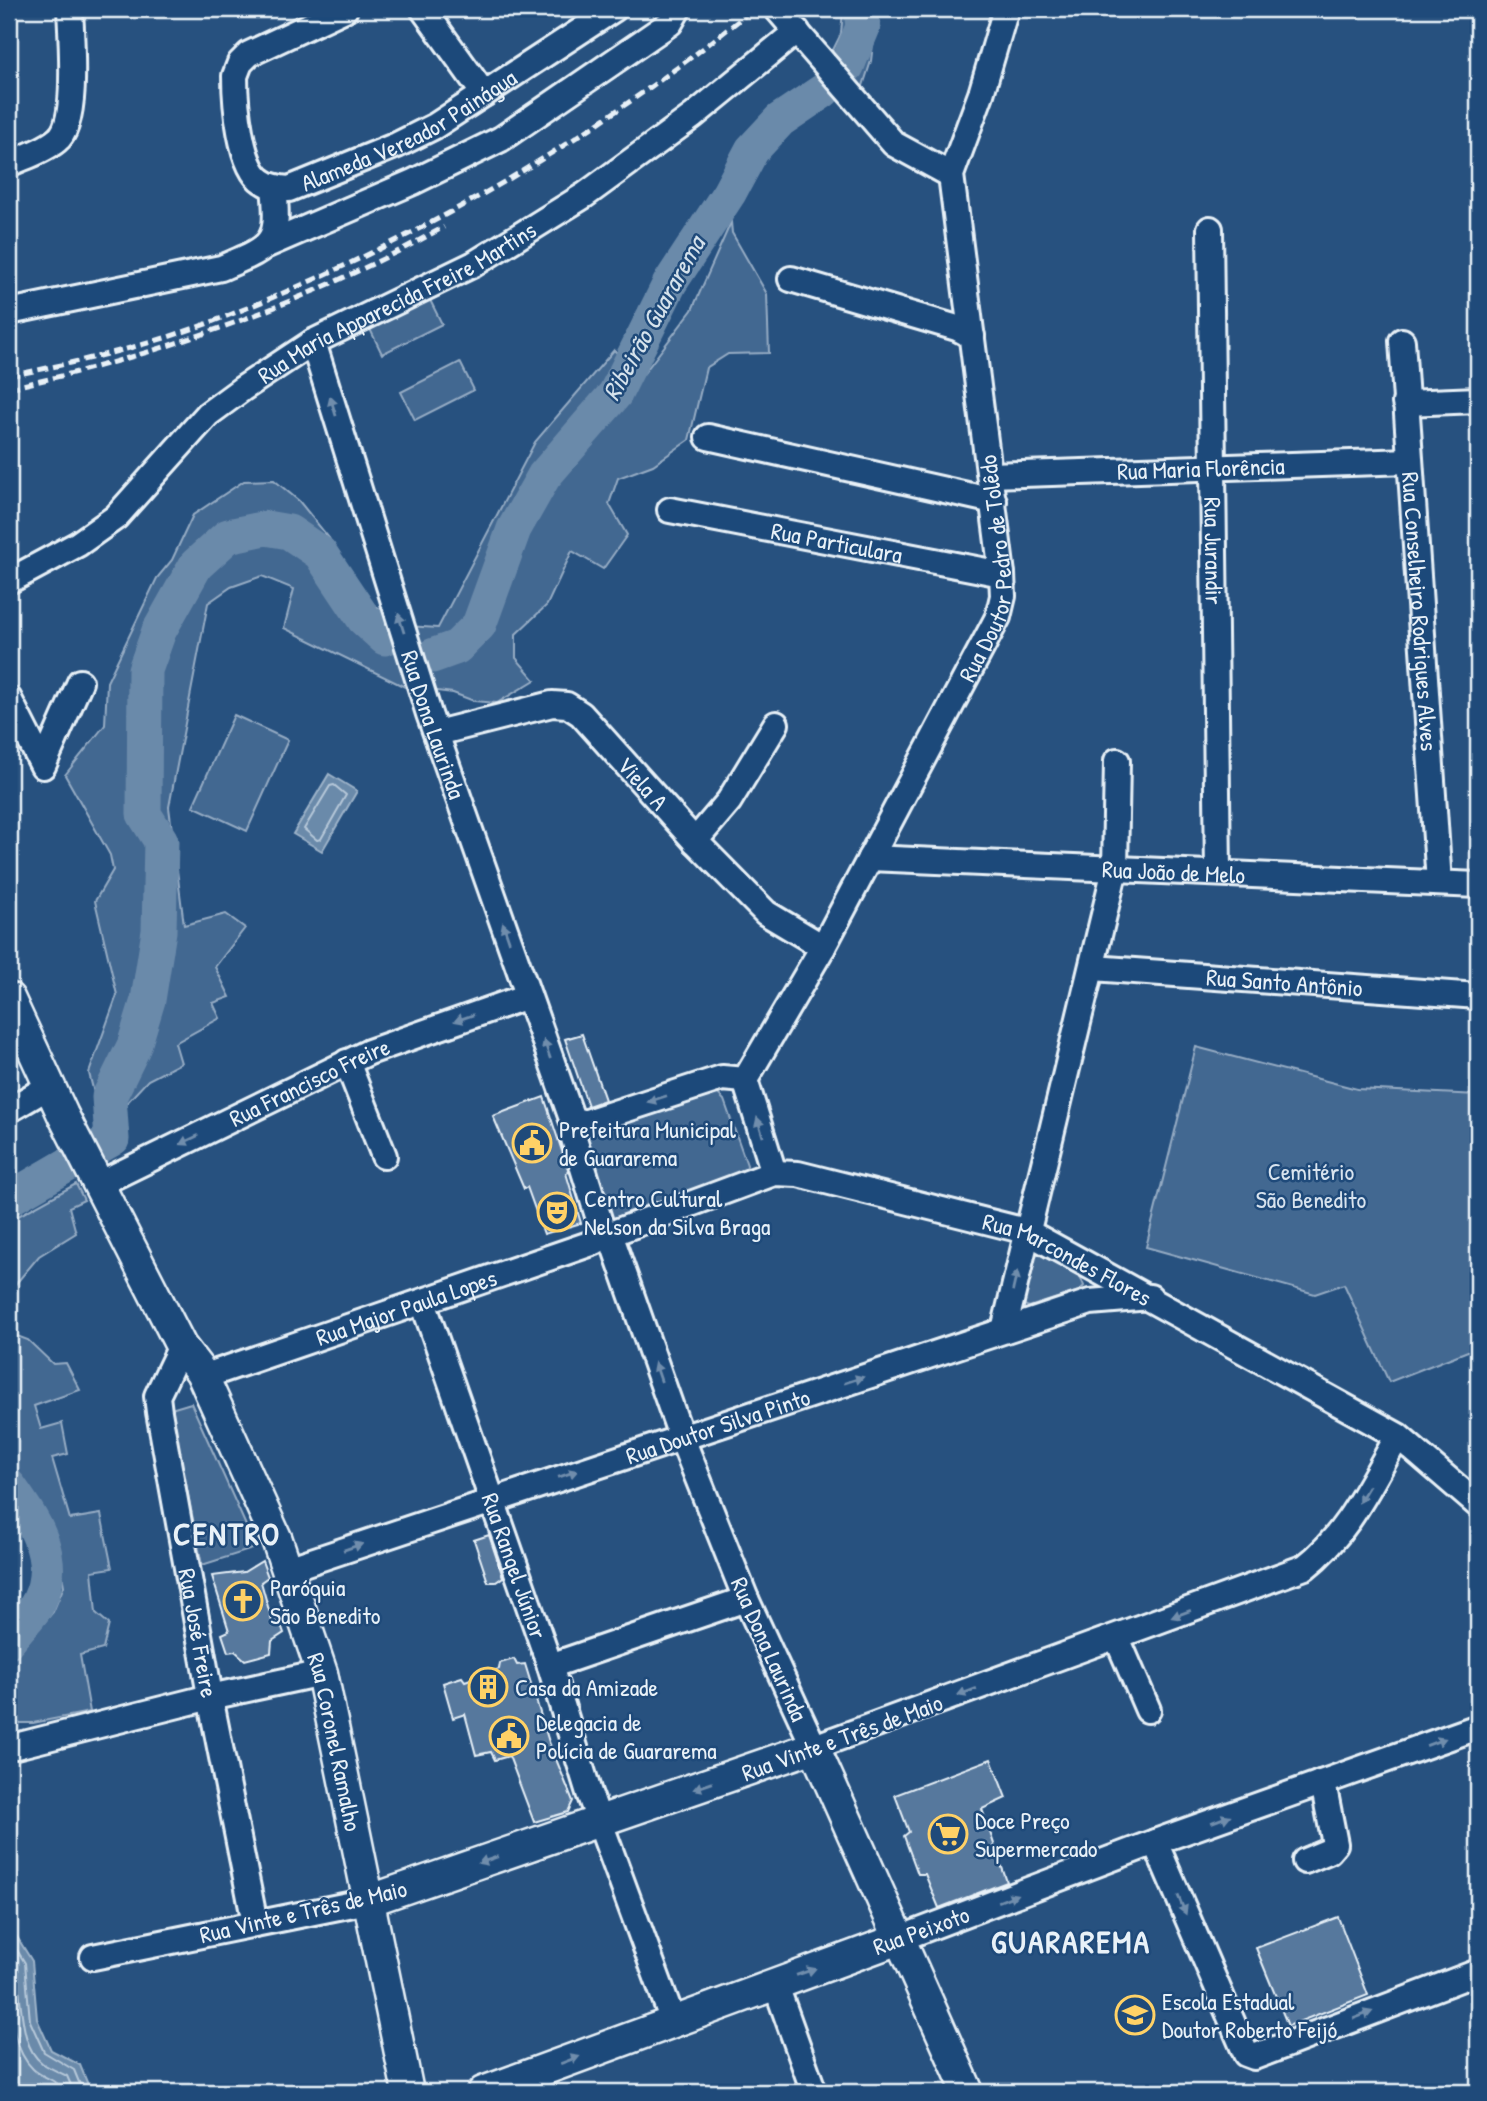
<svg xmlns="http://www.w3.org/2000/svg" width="1487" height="2101" font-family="'Patrick Hand',sans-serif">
	<rect width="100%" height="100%" fill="#27517f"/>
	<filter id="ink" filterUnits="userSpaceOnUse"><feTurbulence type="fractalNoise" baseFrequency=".0143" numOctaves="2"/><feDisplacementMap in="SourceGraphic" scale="14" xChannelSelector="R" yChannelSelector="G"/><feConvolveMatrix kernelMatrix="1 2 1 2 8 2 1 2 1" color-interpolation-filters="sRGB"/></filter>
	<g filter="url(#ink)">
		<g fill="#436891" stroke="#96acc4" stroke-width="2">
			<polygon points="843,9 877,9 871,61 861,92 832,52 841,34"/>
			<polygon points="731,222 732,233 767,294 769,353 728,354 706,368 689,440 653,465 618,478 609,504 627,535 603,569 572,551 547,605 516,634 516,658 535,680 497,703 474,701 453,693 405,687 284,628 294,589 262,576 231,587 208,603 169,807 184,925 226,914 245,928 215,967 230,997 213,1003 220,1018 175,1043 181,1063 148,1080 121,1109 104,1091 94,1093 89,1073 117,995 95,901 113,870 110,855 65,775 105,725 107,682 157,578 172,560 193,515 244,481 274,480 299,501 329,538 365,599 407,626 438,628 535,442 614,350 641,377 692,310"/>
			<polygon points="428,296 442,324 382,354 369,327"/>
			<polygon points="460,362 474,390 415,420 401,392"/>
			<polygon points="234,715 288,740 247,831 193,806"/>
			<polygon points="1196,1047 1357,1089 1478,1095 1478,1347 1389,1382 1344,1284 1315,1294 1146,1247"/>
			<polygon points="711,1094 718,1094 724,1100 747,1165 746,1170 613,1225 583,1136"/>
			<polygon points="76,1184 84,1200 69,1207 76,1233 39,1256 9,1292 9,1221"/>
			<polygon points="1038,1253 1080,1276 1084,1286 1079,1291 1029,1307 1024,1305 1034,1255"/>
			<polygon points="9,1333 28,1340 53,1364 66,1363 80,1390 34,1406 41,1429 62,1423 68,1454 52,1458 70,1519 101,1514 112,1568 92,1571 96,1613 109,1624 103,1649 80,1655 90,1712 33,1723 9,1723 9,1664 53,1612 64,1586 57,1546 47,1523 30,1490 9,1464"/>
			<polygon points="191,1403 256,1548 202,1565 171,1409"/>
		</g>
		<g fill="#6b8aaa" stroke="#9db3c9" stroke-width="2">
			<polygon points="329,774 357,791 322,851 293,834"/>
			<polygon points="9,1924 32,1961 37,2019 51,2050 80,2065 91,2092 9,2092"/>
		</g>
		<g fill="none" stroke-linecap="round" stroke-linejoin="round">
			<g stroke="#b6c8d9" stroke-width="2">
				<polygon points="334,785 346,795 321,839 317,840 304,829 330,786"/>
				<polyline points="9,1937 25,1963 30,2021 44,2052 74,2070 83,2092"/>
				<path d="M9 1953C26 1981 14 2042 42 2063 49 2068 59 2072 67 2076L74 2092"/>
				<path d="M9 1997C11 2020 15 2052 33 2069 43 2079 57 2078 62 2092"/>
			</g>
			<g stroke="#6b8aaa" stroke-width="35">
				<polyline points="847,66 863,27 861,9"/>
				<polyline points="432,656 457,647 479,625 514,529 544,476 615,394 670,283 729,193 752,150 780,120 823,91"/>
				<polyline points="9,1199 112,1139 109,1097 134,1046 148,1000 159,931 161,841 144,814 145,670 159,631 196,565 228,536 266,528 289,532 320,553 364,619 385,638"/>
				<path d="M9 1486C33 1520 60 1558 39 1601 33 1614 18 1627 9 1639"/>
			</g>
		</g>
		<g fill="#57789d" stroke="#e8f1f8" stroke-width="2">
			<polygon points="582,1034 605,1100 588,1106 565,1039"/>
			<polygon points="544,1097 569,1172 566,1173 581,1223 544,1234 527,1187 524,1189 493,1116"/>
			<polygon points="489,1535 503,1577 496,1582 488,1582 474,1540"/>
			<polygon points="262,1561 268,1577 261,1582 272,1621 280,1622 284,1633 272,1641 271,1653 245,1660 235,1651 228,1652 222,1634 229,1631 212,1576 244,1572"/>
			<polygon points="514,1659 517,1665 525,1664 549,1742 573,1801 568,1812 534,1822 509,1756 495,1760 491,1752 476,1755 465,1714 453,1718 443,1683 462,1677 465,1681 499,1669 500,1663"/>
			<polygon points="991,1759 1006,1798 982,1809 1007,1882 939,1908 925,1874 918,1874 904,1836 909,1832 895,1795"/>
			<polygon points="1338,1917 1368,1995 1288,2026 1256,1948"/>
		</g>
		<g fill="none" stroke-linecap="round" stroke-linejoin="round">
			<defs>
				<g id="minor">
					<path id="s1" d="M345 9 249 54 240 63 235 76C235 101 240 167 262 181 270 187 279 188 289 189L397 145 435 126 614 9"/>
					<polyline points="423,9 484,94"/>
					<polyline points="777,9 894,144 951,175"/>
					<path d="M9 164C24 157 44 151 57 140 79 124 71 35 70 9"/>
					<path id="s2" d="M1210 229 1218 872"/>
					<polyline points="267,245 413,182 501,139 670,23 678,9"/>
					<polyline points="791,279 957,328 972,336"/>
					<path d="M9 312 221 268C273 246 280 245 274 187"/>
					<path id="s3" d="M1402 341 1439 883"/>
					<path id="s4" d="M313 342 429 714 572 1119 584 1123 722 1078 745 1080"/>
					<polyline points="1405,403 1478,400"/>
					<polyline points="708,437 994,501"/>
					<path id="s5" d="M991 475 1410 461"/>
					<path id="s6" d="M670 510 1002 574"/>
					<path id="s7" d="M9 581 78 544 116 517 208 414 242 389 313 342 474 264 585 195 693 116 797 31"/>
					<polyline points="9,699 43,766 80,682"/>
					<path id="s8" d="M437 733 552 704 567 705 581 714 695 841 766 913 823 947"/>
					<polyline points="695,841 729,801 776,724"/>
					<path id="s9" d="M870 858 1478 885"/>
					<path id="s10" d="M1093 968 1478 996"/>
					<polyline points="347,1062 384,1156"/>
					<path id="s11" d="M745 1080 823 947 998 617 1003 596 1002 574 951 175 981 94 1006 9"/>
					<polyline points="745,1080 774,1173"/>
					<polyline points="9,1110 50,1086"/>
					<polyline points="574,1139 602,1229"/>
					<path id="s12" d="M99 1184 369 1052 528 996"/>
					<path id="s13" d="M425 1308 550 1666 589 1793 673 2021"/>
					<polyline points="1004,1330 1115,869 1117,761"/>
					<path id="s14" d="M181 1346 157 1396 159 1412 213 1712 255 1923"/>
					<path id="s15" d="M217 1372 595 1242"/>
					<path id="s16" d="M1398 1436C1371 1482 1348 1534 1305 1567L814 1747 746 1599 681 1436 610 1234 774 1173 798 1174 1026 1231 1398 1436 1478 1505"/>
					<path id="s17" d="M288 1569 1090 1302 1150 1297"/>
					<polyline points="1117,1638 1148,1710"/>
					<polyline points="550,1666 746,1599"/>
					<polyline points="16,1746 210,1697 322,1673"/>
					<polyline points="1155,1842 1246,2054 1254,2057 1478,1972"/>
					<polyline points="1305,1861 1329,1851 1335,1844 1325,1793 1320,1783"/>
					<polyline points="899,1939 1155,1842 1478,1727"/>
					<polyline points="93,1957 368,1901"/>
					<polyline points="775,1983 814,2092"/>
				</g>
				<g id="major">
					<path id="s18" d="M9 998 63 1115 181 1346 201 1372 277 1540 322 1673 408 2092"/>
					<polyline points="368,1901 814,1747 968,2092"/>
					<polyline points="483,2092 899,1939"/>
				</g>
			</defs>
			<use href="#minor" stroke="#e8f1f8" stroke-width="30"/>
			<use href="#major" stroke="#e8f1f8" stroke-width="35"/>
			<use href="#minor" stroke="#1f4a7a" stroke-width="24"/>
			<use href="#major" stroke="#1f4a7a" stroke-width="30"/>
			<g stroke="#e8f1f8" stroke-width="5" stroke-dasharray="10 5" stroke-linecap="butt">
				<path d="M9 376C78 362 148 346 214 321 412 245 589 142 753 9"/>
				<path d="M9 388C162 355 306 303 444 227"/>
			</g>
		</g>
		<defs><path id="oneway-solid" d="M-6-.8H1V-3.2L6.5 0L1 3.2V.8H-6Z" transform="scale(1.75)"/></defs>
		<g fill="#6f8dac">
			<use href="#oneway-solid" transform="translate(333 406) rotate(-107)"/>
			<use href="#oneway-solid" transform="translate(401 623) rotate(-107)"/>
			<use href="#oneway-solid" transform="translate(506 932) rotate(-109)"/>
			<use href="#oneway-solid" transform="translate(464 1018) rotate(161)"/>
			<use href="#oneway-solid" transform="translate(547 1049) rotate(-109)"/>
			<use href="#oneway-solid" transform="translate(657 1099) rotate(162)"/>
			<use href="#oneway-solid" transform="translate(760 1127) rotate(-107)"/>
			<use href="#oneway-solid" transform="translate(189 1140) rotate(154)"/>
			<use href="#oneway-solid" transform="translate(1015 1281) rotate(-77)"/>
			<use href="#oneway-solid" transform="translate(658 1372) rotate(-109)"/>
			<use href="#oneway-solid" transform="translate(854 1380) rotate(-18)"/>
			<use href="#oneway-solid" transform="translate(568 1474) rotate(-19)"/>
			<use href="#oneway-solid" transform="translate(1364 1494) rotate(121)"/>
			<use href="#oneway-solid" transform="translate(353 1547) rotate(-19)"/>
			<use href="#oneway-solid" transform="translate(1181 1614) rotate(160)"/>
			<use href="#oneway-solid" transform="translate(967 1692) rotate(160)"/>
			<use href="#oneway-solid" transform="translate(1436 1742) rotate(-20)"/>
			<use href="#oneway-solid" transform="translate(703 1786) rotate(161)"/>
			<use href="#oneway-solid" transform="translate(1221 1819) rotate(-20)"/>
			<use href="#oneway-solid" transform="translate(488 1860) rotate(161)"/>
			<use href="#oneway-solid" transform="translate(1008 1898) rotate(-21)"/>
			<use href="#oneway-solid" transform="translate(1182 1905) rotate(67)"/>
			<use href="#oneway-solid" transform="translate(806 1972) rotate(-19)"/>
			<use href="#oneway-solid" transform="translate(1363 2015) rotate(-21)"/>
			<use href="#oneway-solid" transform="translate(570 2060) rotate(-21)"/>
		</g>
	</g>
	<defs>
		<symbol id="civic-ring" viewBox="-11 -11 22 22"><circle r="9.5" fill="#1f4a7a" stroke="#ffd166" stroke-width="1.5"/><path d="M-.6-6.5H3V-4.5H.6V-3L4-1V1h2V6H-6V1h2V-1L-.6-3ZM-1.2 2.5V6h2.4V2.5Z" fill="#ffd166"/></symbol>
		<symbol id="theatre-ring" viewBox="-11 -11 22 22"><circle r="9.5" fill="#1f4a7a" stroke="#ffd166" stroke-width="1.5"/><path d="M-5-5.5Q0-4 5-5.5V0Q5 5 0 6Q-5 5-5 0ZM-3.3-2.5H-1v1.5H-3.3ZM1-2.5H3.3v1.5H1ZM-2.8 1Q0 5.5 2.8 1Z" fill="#ffd166"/></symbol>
		<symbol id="church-ring" viewBox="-11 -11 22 22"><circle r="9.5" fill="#1f4a7a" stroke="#ffd166" stroke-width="1.5"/><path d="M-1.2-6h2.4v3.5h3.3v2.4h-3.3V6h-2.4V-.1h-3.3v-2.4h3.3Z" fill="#ffd166"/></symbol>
		<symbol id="building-ring" viewBox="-11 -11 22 22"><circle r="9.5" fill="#1f4a7a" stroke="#ffd166" stroke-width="1.5"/><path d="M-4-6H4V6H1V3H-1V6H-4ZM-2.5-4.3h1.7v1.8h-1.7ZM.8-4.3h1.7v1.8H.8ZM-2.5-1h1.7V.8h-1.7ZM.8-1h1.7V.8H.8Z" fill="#ffd166"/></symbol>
		<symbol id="supermarket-ring" viewBox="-11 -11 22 22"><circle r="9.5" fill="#1f4a7a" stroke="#ffd166" stroke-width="1.5"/><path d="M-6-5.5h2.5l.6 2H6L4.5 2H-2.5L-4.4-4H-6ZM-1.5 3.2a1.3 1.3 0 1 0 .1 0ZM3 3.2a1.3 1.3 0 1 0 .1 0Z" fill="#ffd166"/></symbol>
		<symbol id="school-ring" viewBox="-11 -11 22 22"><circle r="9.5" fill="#1f4a7a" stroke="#ffd166" stroke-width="1.5"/><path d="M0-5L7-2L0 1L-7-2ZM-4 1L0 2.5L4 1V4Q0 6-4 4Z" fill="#ffd166"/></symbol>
	</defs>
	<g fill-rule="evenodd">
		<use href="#civic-ring" x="510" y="1121" width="44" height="44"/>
		<use href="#theatre-ring" x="535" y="1190" width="44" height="44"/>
		<use href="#church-ring" x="221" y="1579" width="44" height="44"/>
		<use href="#building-ring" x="466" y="1665" width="44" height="44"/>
		<use href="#civic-ring" x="487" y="1714" width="44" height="44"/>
		<use href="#supermarket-ring" x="926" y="1812" width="44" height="44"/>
		<use href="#school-ring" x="1113" y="1993" width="44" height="44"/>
	</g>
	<g text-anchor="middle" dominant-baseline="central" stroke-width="5" stroke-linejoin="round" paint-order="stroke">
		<g font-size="24" fill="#e8f1f8" stroke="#1f4a7a">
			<text stroke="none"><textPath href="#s1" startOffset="406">Alameda Vereador Painágua</textPath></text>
			<text stroke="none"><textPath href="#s7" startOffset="483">Rua Maria Apparecida Freire Martins</textPath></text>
			<text stroke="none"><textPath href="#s5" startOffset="210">Rua Maria Florência</textPath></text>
			<text stroke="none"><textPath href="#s6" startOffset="170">Rua Particulara</textPath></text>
			<text stroke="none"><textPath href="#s2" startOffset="322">Rua Jurandir</textPath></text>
			<text stroke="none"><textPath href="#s11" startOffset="574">Rua Doutor Pedro de Tolêdo</textPath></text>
			<text stroke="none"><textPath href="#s3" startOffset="271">Rua Conselheiro Rodrigues Alves</textPath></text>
			<text stroke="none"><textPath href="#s4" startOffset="401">Rua Dona Laurinda</textPath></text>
			<text stroke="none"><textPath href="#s8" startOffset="243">Viela A</textPath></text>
			<text stroke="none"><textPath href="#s9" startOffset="304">Rua João de Melo</textPath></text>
			<text stroke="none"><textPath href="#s10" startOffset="192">Rua Santo Antônio</textPath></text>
			<text stroke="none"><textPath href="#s12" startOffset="234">Rua Francisco Freire</textPath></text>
			<text stroke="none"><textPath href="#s16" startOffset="1720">Rua Marcondes Flores</textPath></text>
			<text stroke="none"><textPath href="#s15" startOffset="200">Rua Major Paula Lopes</textPath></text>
			<text stroke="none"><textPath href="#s17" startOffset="453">Rua Doutor Silva Pinto</textPath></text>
			<text stroke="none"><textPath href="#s13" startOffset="273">Rua Rangel Júnior</textPath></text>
			<text stroke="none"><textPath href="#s14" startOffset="296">Rua José Freire</textPath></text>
			<text transform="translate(770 1649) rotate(66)">Rua Dona Laurinda</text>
			<text transform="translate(842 1737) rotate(-20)">Rua Vinte e Três de Maio</text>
			<text stroke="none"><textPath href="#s18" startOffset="816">Rua Coronel Ramalho</textPath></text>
			<text transform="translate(303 1911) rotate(-13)">Rua Vinte e Três de Maio</text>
			<text transform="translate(921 1930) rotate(-20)">Rua Peixoto</text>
		</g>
		<g font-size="24" fill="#e8f1f8" stroke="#1f4a7a" text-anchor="start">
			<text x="559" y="1129">Prefeitura Municipal<tspan x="559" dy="28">de Guararema</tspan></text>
			<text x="584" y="1198">Centro Cultural<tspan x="584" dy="28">Nelson da Silva Braga</tspan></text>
			<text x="270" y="1587">Paróquia<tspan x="270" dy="28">São Benedito</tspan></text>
			<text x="515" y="1687">Casa da Amizade</text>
			<text x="536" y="1722">Delegacia de<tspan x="536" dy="28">Polícia de Guararema</tspan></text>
			<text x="975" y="1820">Doce Preço<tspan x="975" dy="28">Supermercado</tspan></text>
			<text x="1162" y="2001">Escola Estadual<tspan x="1162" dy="28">Doutor Roberto Feijó</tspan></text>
		</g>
		<g font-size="24" fill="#d8e3ee" stroke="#1f4a7a">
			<text x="1311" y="1171">Cemitério<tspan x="1311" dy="28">São Benedito</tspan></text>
		</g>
		<g font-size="26" font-style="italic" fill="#d5e2ec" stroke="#1f4a7a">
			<text transform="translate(653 318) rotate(-61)">Ribeirão Guararema</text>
		</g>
		<g font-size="32" font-weight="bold" letter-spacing="2" fill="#e8f1f8" stroke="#1f4a7a">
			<text x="227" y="1533">CENTRO</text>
			<text x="1071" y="1941">GUARAREMA</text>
		</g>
	</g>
	<rect width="1487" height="2101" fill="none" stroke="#1f4a7a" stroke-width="35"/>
	<rect x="18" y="18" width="1452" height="2066" fill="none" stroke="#e8f1f8" stroke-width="2.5" filter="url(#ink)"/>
</svg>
